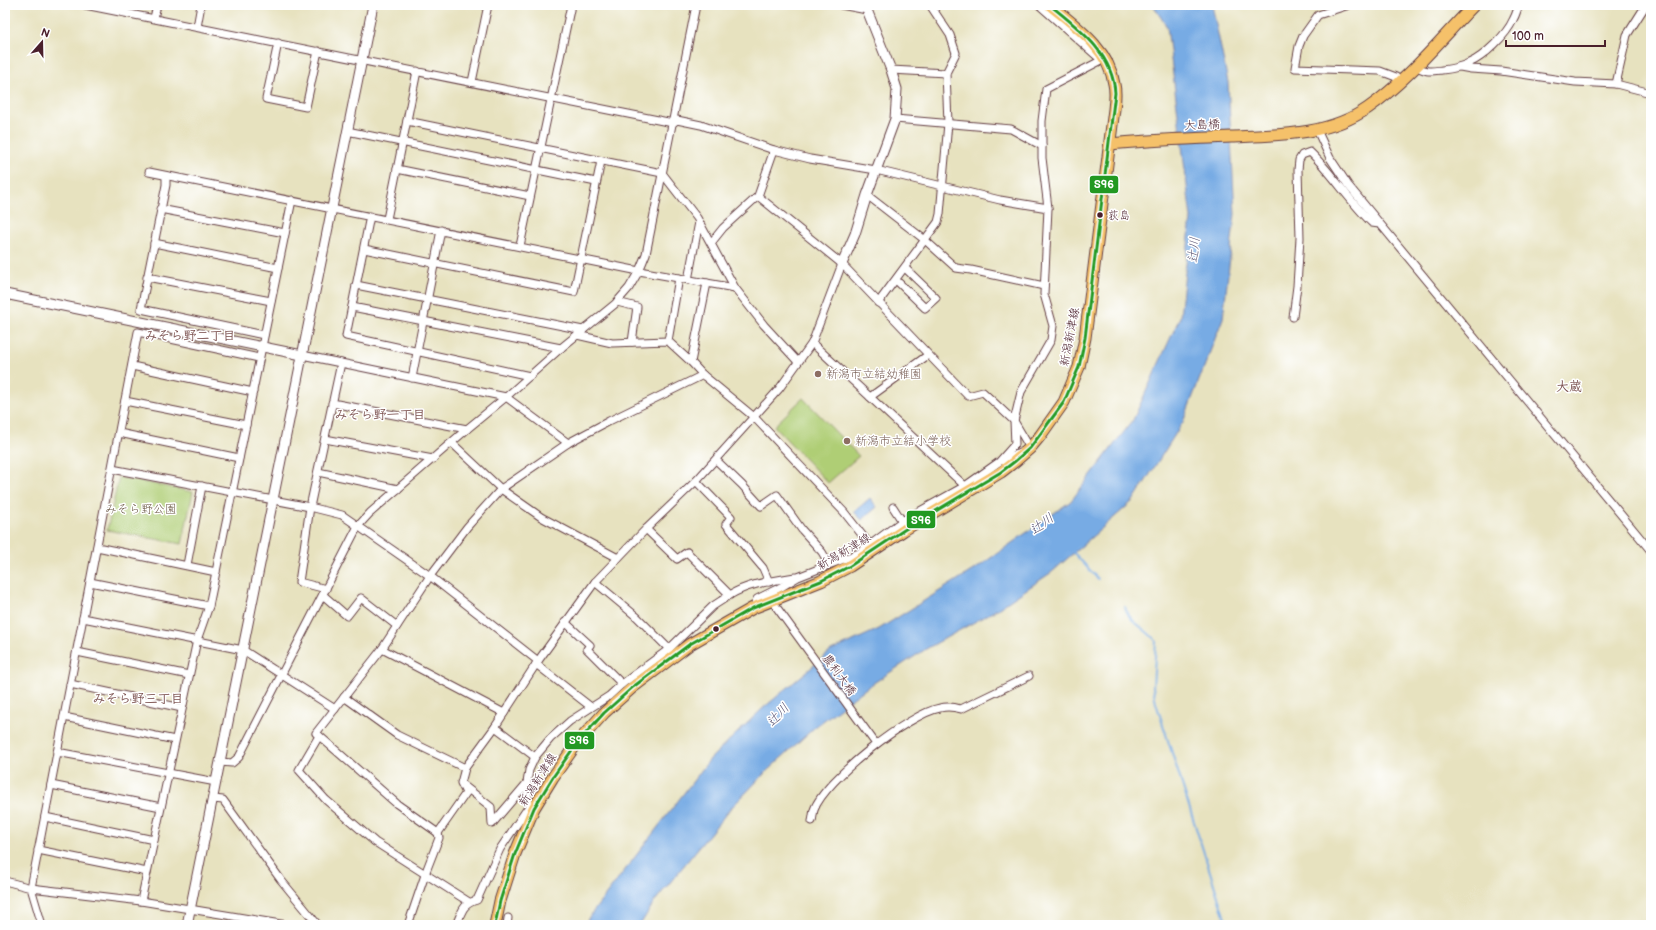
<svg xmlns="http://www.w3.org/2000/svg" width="1656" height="930" font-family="'Balsamiq Sans','Klee One',sans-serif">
	<rect width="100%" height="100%" fill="#fff"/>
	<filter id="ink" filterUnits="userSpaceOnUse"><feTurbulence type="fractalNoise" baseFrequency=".025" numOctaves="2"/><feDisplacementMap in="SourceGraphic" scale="8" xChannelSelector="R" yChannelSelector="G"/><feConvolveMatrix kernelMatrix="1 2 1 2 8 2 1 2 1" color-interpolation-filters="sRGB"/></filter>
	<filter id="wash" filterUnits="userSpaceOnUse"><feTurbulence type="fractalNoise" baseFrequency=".012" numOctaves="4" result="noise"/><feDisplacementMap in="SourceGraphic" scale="16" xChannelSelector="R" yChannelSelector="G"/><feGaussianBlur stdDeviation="0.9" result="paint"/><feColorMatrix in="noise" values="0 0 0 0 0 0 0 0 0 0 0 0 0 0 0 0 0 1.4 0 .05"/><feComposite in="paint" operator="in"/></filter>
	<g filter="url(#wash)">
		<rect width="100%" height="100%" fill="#e7e2bf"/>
		<g fill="#afce75" stroke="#7c7650">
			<polygon points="803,398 859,456 828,483 774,426"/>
			<polygon points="119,477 193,492 182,544 107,530"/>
		</g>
		<g fill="#77abe4" stroke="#606588">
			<polygon points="1153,5 1212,5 1228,82 1235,214 1223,318 1183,422 1133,501 1052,572 996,610 926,649 869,686 815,727 767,771 730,809 655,901 640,925 585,925 589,917 710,759 761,710 831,651 879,629 978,567 1071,501 1133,420 1180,317 1191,218 1167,27"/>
			<polygon points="870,498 877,507 862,520 854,512"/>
		</g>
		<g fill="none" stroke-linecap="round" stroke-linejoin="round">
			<g stroke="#77abe4" stroke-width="2">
				<polyline points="1073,552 1098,579"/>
				<path d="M1125 607C1129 623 1147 629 1156 641L1153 687 1156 703 1227 925"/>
			</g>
		</g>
	</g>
	<g filter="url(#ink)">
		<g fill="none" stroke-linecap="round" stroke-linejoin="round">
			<defs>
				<g id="minor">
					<polyline points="85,5 673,123 677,120 701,125 774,150 810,159 876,170 1000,200 1048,208"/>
					<polyline points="841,5 867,10"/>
					<polyline points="1039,5 1100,59"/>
					<polyline points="1349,5 1318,15 1303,36 1299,46 1295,68 1380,71 1396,77 1399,84"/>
					<polyline points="154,18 157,5"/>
					<polyline points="197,27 201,5"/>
					<polyline points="278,43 266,99 306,107 318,51"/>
					<path d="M1416 65C1424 73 1432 71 1442 70 1451 69 1461 67 1469 63 1484 57 1507 34 1513 20 1516 15 1517 10 1519 5"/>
					<polyline points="1460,67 1471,69 1501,71 1575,82 1616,84 1651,93"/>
					<polyline points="891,70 946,73"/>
					<polyline points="472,82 488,5"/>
					<polyline points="1616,84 1627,35 1646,5"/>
					<polyline points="895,119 1011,129 1042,146"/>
					<polyline points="407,121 662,173 697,218 735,288 764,325 798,362"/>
					<polyline points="1317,130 1330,158 1348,185 1651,551"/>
					<polyline points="347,131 596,182"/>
					<polyline points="397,169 530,196"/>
					<polyline points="149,172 639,271 735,288"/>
					<polyline points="166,176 166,185 141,309 264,335"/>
					<polyline points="867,195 925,240 956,268 971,270 1044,286"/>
					<polyline points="758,196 842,264 968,396 983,392 1014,421 1030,448 1003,461"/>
					<polyline points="160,209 285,233"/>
					<polyline points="370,216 346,336 530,376"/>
					<polyline points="387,219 417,71"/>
					<polyline points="154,243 278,268"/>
					<polyline points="711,243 723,228 758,196 774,150"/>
					<polyline points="520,246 571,5"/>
					<polyline points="364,249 574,292 601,161"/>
					<polyline points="147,277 271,301"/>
					<polyline points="688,280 699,222"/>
					<polyline points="896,280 925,308 936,298 905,268"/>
					<polyline points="356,285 583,330"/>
					<polyline points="617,302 637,307 632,342"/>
					<polyline points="878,303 938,222 940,214 948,123 946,73 956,53 950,35 930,5"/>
					<polyline points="352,307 561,348"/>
					<path d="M1293 317 1297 286 1300 238 1298 170 1299 160 1302 155 1310 152C1333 174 1349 201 1372 223L1379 224"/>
					<polyline points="577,335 612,343 668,341 691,362 703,375 754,417 844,512 870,545 873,543"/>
					<polyline points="668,341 679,278"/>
					<polyline points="812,343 870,397 928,355"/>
					<polyline points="302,355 506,397 568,443"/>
					<polyline points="691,362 707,283"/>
					<polyline points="132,366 253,392"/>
					<polyline points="412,378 441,230"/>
					<polyline points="870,397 965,486"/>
					<polyline points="125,401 246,425"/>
					<polyline points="332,403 467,429"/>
					<polyline points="119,433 239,458"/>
					<polyline points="325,439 433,459"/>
					<polyline points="452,443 501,489 541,517 618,558"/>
					<polyline points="716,460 742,485 761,506 777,495 802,530 822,552 829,564"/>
					<polyline points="112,469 310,507 342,515 430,576 538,661"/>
					<polyline points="318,472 398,489"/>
					<polyline points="696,481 731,517 726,524 763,568 769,582"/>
					<polyline points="893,507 902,521"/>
					<path d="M646 529 677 559 687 552 730 595C750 583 772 581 795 577"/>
					<polyline points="97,547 216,572"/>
					<polyline points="187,565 202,486"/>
					<polyline points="90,582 209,606"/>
					<polyline points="595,582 637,617 669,649"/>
					<polyline points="326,589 299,582 310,507 341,363"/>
					<polyline points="323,595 347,616 361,598 397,626"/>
					<polyline points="772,601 876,744"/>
					<polyline points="753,608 757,599 783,586 798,577 859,553 902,521 965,486 999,462 1015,444 1014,421 1021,392 1051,340 1053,326 1044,294 1048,208 1042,158 1042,121 1046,89 1102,60 1103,56"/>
					<polyline points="83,618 243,650 335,709"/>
					<polyline points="565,622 590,645 587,649 622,684"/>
					<polyline points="382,649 504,713"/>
					<polyline points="77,652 189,675"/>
					<polyline points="536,664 591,707"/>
					<polyline points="70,684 182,708"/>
					<polyline points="344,697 397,735 465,768"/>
					<polyline points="64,717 175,740"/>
					<polyline points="495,727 535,757"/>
					<polyline points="319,736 299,770 326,800 375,842 469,902"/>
					<polyline points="57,752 216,782"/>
					<polyline points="220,762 232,763 239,757 358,526 370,513 467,429 506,397 561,348 615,304 629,288 639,271 646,254 696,5"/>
					<polyline points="51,785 161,807"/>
					<polyline points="463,785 491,807 492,824 527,783"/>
					<polyline points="213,799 223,800 281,880 318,925"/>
					<polyline points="528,815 529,807 527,783 529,770 535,757 550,739 570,721 609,696 622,684 669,649 713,606 730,595"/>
					<polyline points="45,817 154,840"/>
					<path d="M812 821C813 818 813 813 814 810 824 780 910 713 940 708 948 706 954 707 961 709L1029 676"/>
					<polyline points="438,833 397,804 316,733 382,649 430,576 467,527 501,489 568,443 609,421 703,375"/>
					<polyline points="38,850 147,872"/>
					<polyline points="5,881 31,888 141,901 287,925"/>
					<polyline points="141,901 197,640 209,606 292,200"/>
					<polyline points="42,925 31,888 138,332 259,358"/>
					<polyline points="408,925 427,869 439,838 438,833 466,793 461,783 465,768 495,727 538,661 595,582 646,529 696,481 779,389 812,343 842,264"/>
					<path d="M456 925C462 912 462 904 477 900L500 849 527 809"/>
					<polyline points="507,925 508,918"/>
				</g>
				<g id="tertiary">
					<polyline points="842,264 855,234 867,195 895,119 897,89 891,70 865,5"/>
					<polyline points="5,294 302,355"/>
					<polyline points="187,925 373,5"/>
				</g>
				<g id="primary">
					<path d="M1110 144C1150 140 1190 139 1231 137 1277 135 1328 136 1368 108 1407 81 1441 39 1474 5"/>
					<path d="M495 925 500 901 515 854 534 808 553 777 577 743 604 713 633 687 690 644 753 608 821 581 850 566 904 530 1001 472 1014 462 1030 448 1040 436 1064 402 1079 367 1085 338 1114 109C1115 101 1116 92 1114 84 1109 49 1075 26 1050 5"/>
				</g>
			</defs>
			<use href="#minor" stroke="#623c41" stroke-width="9"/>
			<use href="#tertiary" stroke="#623c41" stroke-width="11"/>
			<use href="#primary" stroke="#623c41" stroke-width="13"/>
			<use href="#minor" stroke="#fff" stroke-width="7"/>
			<use href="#tertiary" stroke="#fff" stroke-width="9"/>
			<use href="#primary" stroke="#f5c16b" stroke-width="11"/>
			<defs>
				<path id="bus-1" d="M495 925 500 901 515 854 534 808 553 777 577 743 604 713 633 687 690 644 753 608 821 581 850 566 904 530 1001 472 1014 462 1030 448 1064 402 1079 367 1085 338 1115 93C1113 53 1078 28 1050 5"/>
			</defs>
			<use href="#bus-1" stroke="#fff" stroke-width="6"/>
			<use href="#bus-1" stroke="#292" stroke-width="3"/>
		</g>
	</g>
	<g fill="#4a1f2b" stroke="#fff" stroke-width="1.5">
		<circle cx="1100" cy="215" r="3.5"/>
		<circle cx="716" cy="629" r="3.5"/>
	</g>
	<g fill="#8d6e63" stroke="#fff" stroke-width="1.5">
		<circle cx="818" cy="374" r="4"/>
		<circle cx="847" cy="441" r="4"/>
	</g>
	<g text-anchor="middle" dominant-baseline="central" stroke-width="3" stroke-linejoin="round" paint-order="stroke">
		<g font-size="11" fill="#4a1f2b" stroke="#fff" text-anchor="start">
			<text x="1108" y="215">荻島</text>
		</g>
		<g font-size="12" fill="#4a1f2b" stroke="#fff">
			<text transform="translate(1202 125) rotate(-3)">大島橋</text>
			<text transform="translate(1070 337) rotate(-79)">新潟新津線</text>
			<text transform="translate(844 552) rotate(-31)">新潟新津線</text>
			<text transform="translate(839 675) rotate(54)">農利大橋</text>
			<text transform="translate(538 780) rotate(-58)">新潟新津線</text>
		</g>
		<g font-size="12" fill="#785e54" stroke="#fff" text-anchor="start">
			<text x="826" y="374">新潟市立結幼稚園</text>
			<text x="855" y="441">新潟市立結小学校</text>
		</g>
		<g font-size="12" fill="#685441" stroke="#fff">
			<text x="141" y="509">みそら野公園</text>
		</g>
		<g font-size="13" font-style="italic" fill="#5c5775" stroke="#fff">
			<text transform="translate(1194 250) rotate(-85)">辻川</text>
			<text transform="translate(1042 524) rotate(-36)">辻川</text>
			<text transform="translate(778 715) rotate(-47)">辻川</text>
		</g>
		<g font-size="13" font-weight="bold" fill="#7a4f4d" stroke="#fff">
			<text x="190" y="336">みそら野二丁目</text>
			<text x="1569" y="387">大蔵</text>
			<text x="380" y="415">みそら野一丁目</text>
			<text x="138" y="699">みそら野三丁目</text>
		</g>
	</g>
	<g stroke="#fff" stroke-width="1.5">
		<rect x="1089" y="175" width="30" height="19" rx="4" fill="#292"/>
		<rect x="906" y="510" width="30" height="19" rx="4" fill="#292"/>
		<rect x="564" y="731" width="31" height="19" rx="4" fill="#292"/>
	</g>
	<g font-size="11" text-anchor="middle" font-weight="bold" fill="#fff">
		<text x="1104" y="188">S96</text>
		<text x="921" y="524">S96</text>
		<text x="579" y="744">S96</text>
	</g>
	<rect width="1656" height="930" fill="none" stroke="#fff" stroke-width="20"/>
	<g transform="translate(42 42) rotate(20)" stroke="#ffffff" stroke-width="3" paint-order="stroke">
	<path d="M0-3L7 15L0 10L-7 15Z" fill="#4a1f2b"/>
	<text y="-6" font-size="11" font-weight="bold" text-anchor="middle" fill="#4a1f2b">N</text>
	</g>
	<path d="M1506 40v6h99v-6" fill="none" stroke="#4a1f2b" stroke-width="2"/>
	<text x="1512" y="40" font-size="12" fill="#4a1f2b" stroke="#ffffff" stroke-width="3" paint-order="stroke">100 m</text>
</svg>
